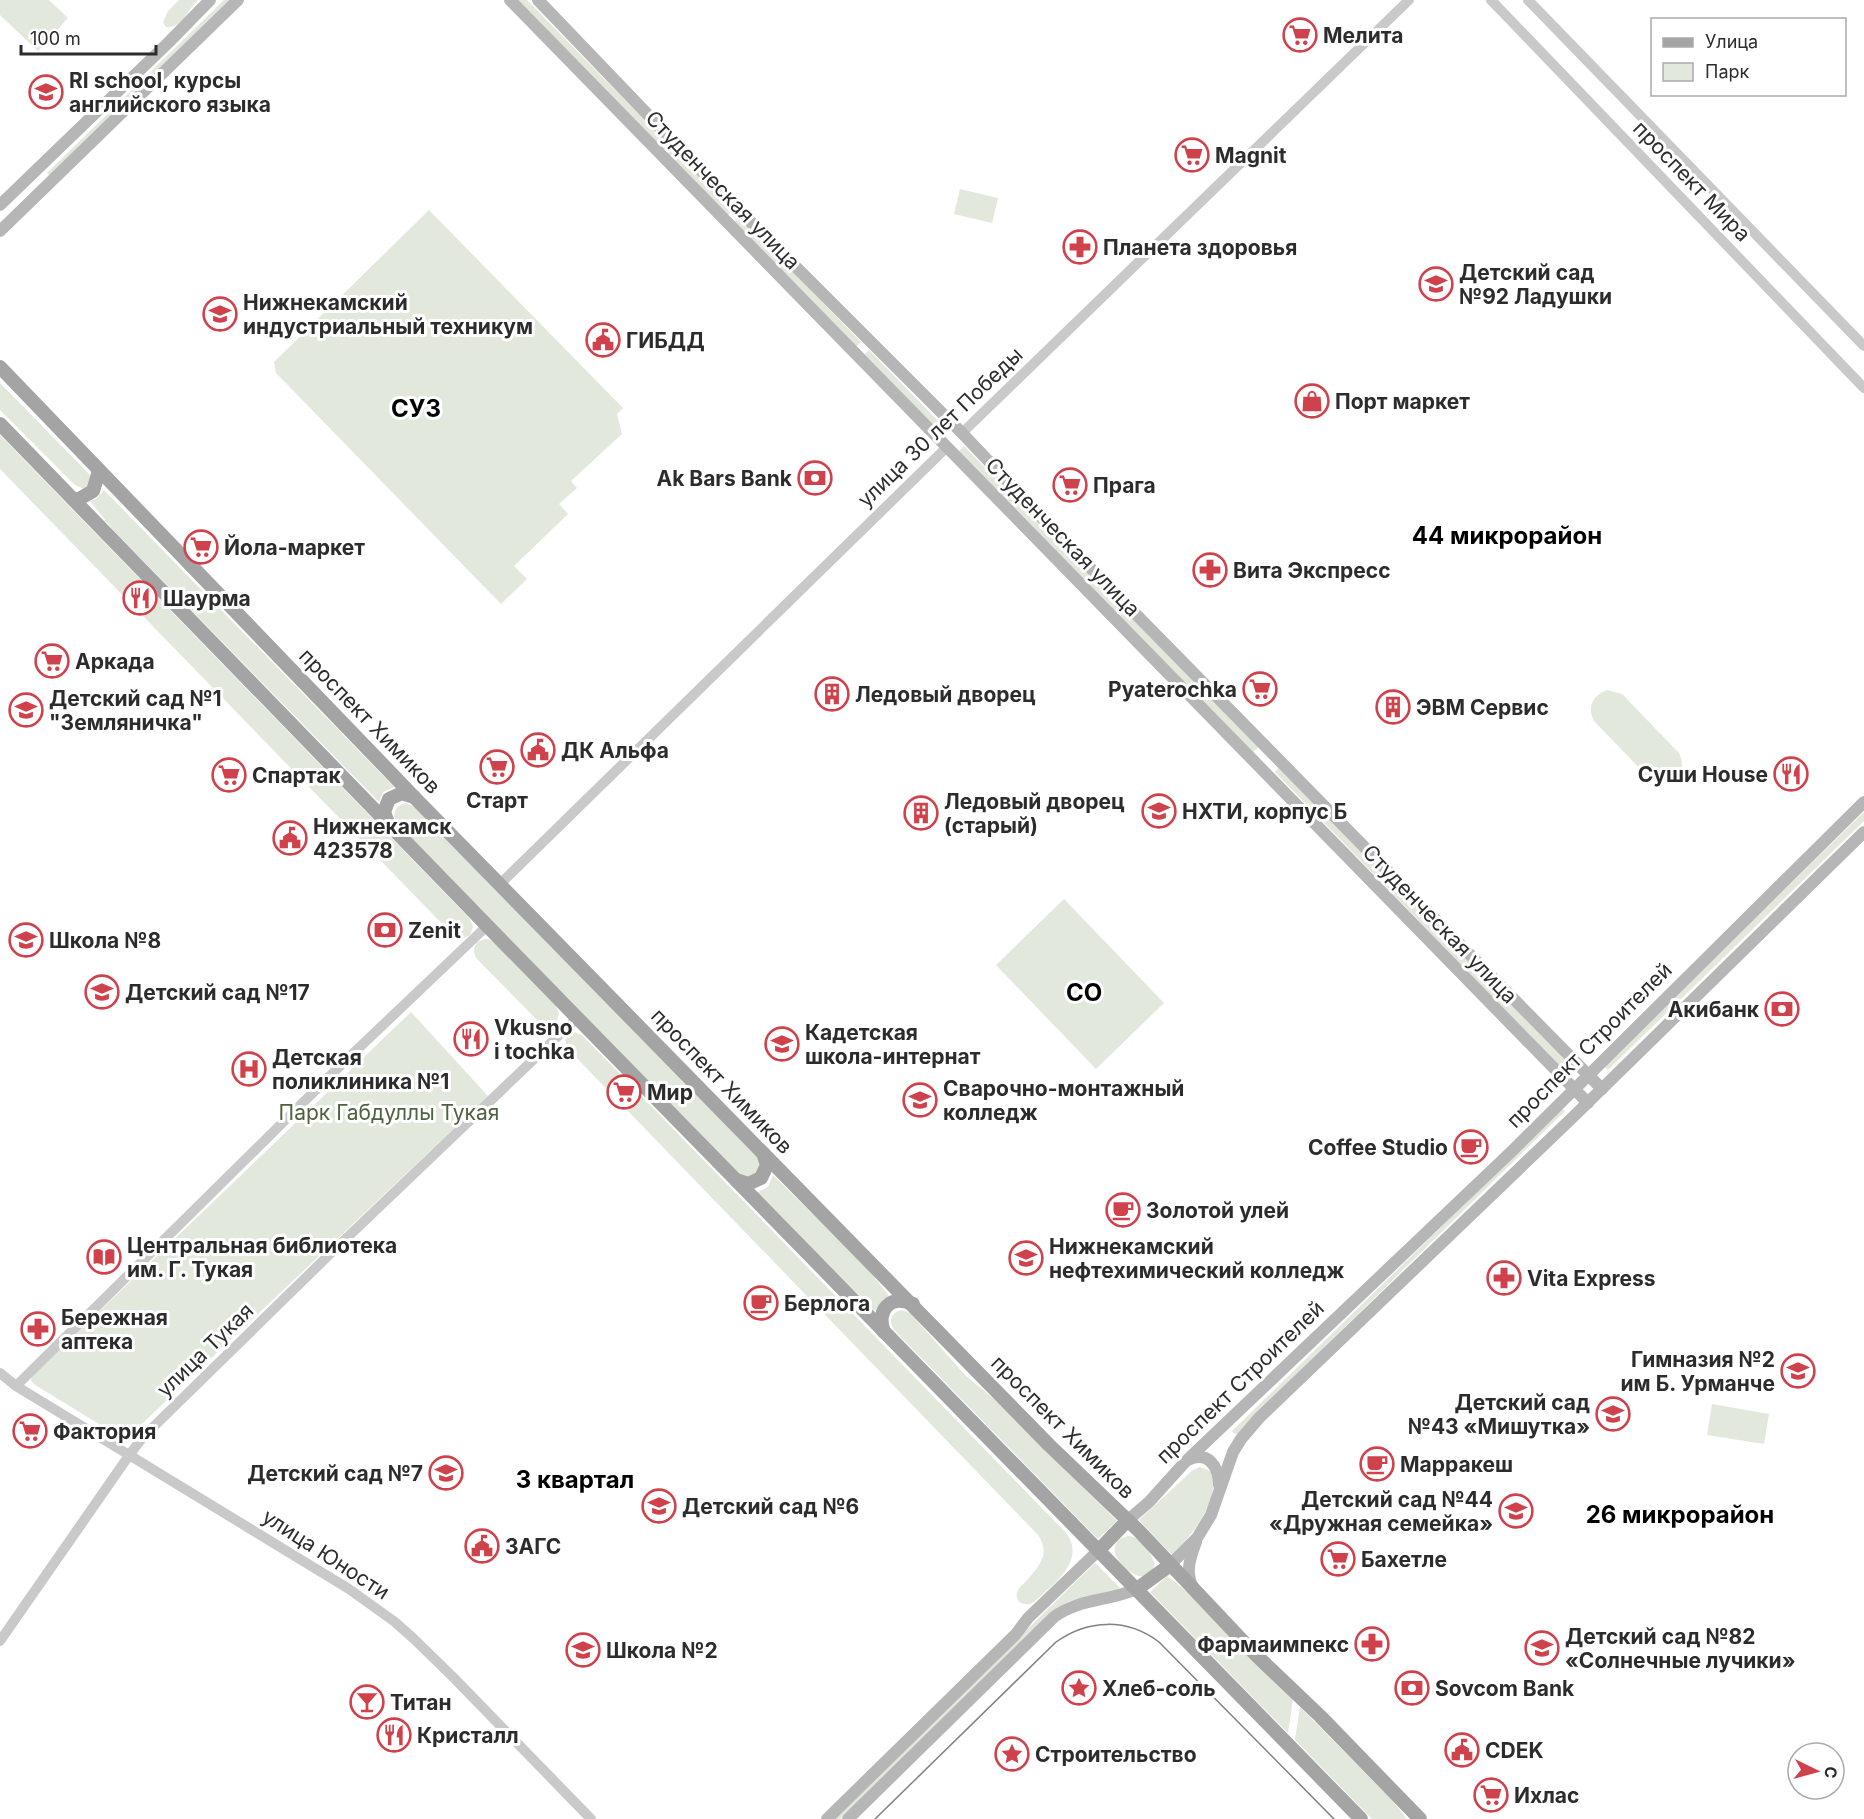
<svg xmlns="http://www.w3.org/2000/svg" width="1864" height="1819" font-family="Inter,sans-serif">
	<rect width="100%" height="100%" fill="#fff"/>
	<g fill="#e2e8db">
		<polygon points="0,0 49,0 68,18 38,51 0,15"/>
		<path d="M179 0H198C188 9 182 29 166 27L163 22 168 11Z"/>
		<polygon points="224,0 230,0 50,176 47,173"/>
		<polygon points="518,0 527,0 733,210 728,215"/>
		<polygon points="960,189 998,198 992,223 954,214"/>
		<polygon points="429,210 623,408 617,414 622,434 571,481 577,488 559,504 568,514 514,566 527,579 501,604 276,373 274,362"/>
		<polygon points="736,217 741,218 861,342 856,347 735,223"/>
		<polygon points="869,350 945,428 944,432 940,432 865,354"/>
		<polygon points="0,383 94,479 91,484 84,489 75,485 0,410"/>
		<polygon points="0,435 470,919 473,927 470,935 462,939 453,935 0,469"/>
		<polygon points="964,446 1259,747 1253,752 959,451"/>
		<polygon points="104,490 394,787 383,792 379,802 114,531 90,501 96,499"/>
		<path d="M1607 690 1622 694 1679 753C1689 772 1671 790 1651 780L1594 721C1587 707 1592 696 1607 690Z"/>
		<polygon points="1279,767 1568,1063 1569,1068 1562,1069 1275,772"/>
		<path d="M406 803 415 807 758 1157 761 1169 749 1178 740 1175 397 824C391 815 395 805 406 803Z"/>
		<polygon points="1864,812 1864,821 1608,1070 1603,1066"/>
		<polygon points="1064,899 1164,1003 1096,1069 996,965"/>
		<path d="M488 939 494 942 556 1006 559 1014 556 1022 547 1026 541 1024 477 959C470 949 476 939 488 939Z"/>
		<polygon points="411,1012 488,1096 128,1437 122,1438 35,1385 31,1381 32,1376"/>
		<path d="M574 1032 582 1035 1067 1534C1086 1562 1052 1585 1034 1602 1023 1608 1013 1601 1018 1590 1032 1573 1054 1558 1038 1535L568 1049 565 1040 568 1035Z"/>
		<polygon points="1562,1109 1565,1111 1247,1423 1238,1434 1233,1433 1232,1431"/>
		<polygon points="773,1175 867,1268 889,1296 882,1300 875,1311 756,1193 768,1187"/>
		<path d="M902 1310 910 1313 966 1376 999 1403 1117 1521 1098 1539 894 1330C888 1321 891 1312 902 1310Z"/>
		<polygon points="1712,1404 1769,1414 1764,1444 1707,1435"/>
		<path d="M1200 1467 1208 1470 1212 1473C1220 1501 1190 1538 1172 1555L1139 1520 1193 1470Z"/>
		<path d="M1128 1536C1141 1537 1151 1553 1155 1564 1146 1590 1122 1569 1115 1554 1113 1544 1118 1538 1128 1536Z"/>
		<polygon points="1095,1563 1120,1588 1068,1602 1050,1613 840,1819 833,1819"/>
		<polygon points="1167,1576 1185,1590 1293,1699 1288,1733 1150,1592"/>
		<polygon points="1300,1707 1392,1800 1407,1819 1372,1819 1295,1740"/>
	</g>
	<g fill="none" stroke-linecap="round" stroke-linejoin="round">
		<g stroke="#c9c9c9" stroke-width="10">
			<polyline points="1491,0 1864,388"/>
			<polyline points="1528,0 1864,346"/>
			<polyline points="962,433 1409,0"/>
			<polyline points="500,884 947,447"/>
			<polyline points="0,1373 16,1386 349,1589 395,1622 414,1639 454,1678 591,1819"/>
			<polyline points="16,1386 343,1063 487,926"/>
			<polyline points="0,1641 130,1454 143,1437 333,1251 577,1018"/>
		</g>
		<g stroke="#b6b6b6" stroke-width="12">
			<polyline points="510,0 1588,1103"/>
			<polyline points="538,0 744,215 962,433 1063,540 1602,1089"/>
			<polyline points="0,205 169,42 210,0"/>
			<polyline points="0,231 238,0"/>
			<path d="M1188 1460C1208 1450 1219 1467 1219 1485"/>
			<polyline points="1127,1521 1149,1502 1186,1461 1511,1152 1864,802"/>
			<polyline points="1170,1565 1197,1538 1211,1515 1233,1452 1241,1439 1259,1418 1572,1118 1864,832"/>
			<path d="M1193 1588C1185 1572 1190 1558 1196 1542"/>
			<polyline points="827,1819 1016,1634 1028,1618 1099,1550"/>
			<path d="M848 1819 1054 1617C1078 1599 1109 1601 1137 1589"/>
		</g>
		<g stroke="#a4a4a4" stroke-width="14">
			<polyline points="0,367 415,798 1049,1445 1139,1531 1256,1655 1320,1716 1420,1819"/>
			<polyline points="0,424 503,942 1361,1819"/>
			<polyline points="73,499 79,499 93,491 99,471"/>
			<polyline points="388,823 384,812 389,799 402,793 414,797"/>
			<polyline points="736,1180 748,1184 761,1178 767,1165 763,1153"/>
			<path d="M884 1332C876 1310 890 1294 913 1304"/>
			<polyline points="1099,1550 1127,1521"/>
			<polyline points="1137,1589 1170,1565"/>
		</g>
		<path stroke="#818181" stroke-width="1.5" d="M875 1819 1056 1642C1088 1619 1127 1618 1159 1642L1334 1819"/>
	</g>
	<defs>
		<symbol id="supermarket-ring" viewBox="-11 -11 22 22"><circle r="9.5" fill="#fff" stroke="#cf414b" stroke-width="1.5"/><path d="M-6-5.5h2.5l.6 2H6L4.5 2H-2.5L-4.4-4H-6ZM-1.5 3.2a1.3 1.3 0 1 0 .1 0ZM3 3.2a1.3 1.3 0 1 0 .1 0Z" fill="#cf414b"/></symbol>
		<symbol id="school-ring" viewBox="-11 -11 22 22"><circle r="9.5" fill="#fff" stroke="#cf414b" stroke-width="1.5"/><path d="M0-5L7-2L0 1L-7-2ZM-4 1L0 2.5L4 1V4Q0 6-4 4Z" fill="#cf414b"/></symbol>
		<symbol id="pharmacy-ring" viewBox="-11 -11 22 22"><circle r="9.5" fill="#fff" stroke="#cf414b" stroke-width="1.5"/><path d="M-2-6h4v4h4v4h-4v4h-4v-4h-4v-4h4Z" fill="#cf414b"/></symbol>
		<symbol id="university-ring" viewBox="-11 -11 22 22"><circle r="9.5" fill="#fff" stroke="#cf414b" stroke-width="1.5"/><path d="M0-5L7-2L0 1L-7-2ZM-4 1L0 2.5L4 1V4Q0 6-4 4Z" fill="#cf414b"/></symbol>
		<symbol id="civic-ring" viewBox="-11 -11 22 22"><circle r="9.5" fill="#fff" stroke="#cf414b" stroke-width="1.5"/><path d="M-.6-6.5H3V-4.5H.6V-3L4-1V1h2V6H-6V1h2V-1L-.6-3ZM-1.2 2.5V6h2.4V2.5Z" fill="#cf414b"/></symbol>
		<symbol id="shop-ring" viewBox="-11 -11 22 22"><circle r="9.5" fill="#fff" stroke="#cf414b" stroke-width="1.5"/><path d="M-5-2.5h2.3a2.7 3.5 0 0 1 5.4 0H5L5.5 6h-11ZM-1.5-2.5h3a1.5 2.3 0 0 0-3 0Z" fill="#cf414b"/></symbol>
		<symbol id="bank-ring" viewBox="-11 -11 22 22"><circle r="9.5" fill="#fff" stroke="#cf414b" stroke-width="1.5"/><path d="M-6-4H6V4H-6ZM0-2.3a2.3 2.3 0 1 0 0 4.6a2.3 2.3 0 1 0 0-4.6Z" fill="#cf414b"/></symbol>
		<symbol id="restaurant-ring" viewBox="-11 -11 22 22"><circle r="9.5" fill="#fff" stroke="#cf414b" stroke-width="1.5"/><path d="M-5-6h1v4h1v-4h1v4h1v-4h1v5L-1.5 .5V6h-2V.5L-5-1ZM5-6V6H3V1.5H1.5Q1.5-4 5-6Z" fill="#cf414b"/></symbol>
		<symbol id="building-ring" viewBox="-11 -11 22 22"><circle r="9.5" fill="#fff" stroke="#cf414b" stroke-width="1.5"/><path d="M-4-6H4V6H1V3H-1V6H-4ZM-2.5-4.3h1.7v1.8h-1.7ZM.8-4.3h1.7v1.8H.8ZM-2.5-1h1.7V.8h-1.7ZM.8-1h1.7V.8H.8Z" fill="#cf414b"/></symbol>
		<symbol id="hospital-ring" viewBox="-11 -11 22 22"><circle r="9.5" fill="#fff" stroke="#cf414b" stroke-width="1.5"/><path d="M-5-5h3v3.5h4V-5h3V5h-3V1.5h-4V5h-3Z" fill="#cf414b"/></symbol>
		<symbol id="cafe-ring" viewBox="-11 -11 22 22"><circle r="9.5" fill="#fff" stroke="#cf414b" stroke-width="1.5"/><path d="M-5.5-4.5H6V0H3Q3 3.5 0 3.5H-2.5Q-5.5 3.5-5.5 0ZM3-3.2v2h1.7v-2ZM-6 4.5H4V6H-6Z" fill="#cf414b"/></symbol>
		<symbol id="library-ring" viewBox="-11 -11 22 22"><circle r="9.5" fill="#fff" stroke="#cf414b" stroke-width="1.5"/><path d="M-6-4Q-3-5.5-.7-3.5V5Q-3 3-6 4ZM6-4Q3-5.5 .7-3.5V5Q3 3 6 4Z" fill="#cf414b"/></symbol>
		<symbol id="sight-ring" viewBox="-11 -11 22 22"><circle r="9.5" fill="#fff" stroke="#cf414b" stroke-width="1.5"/><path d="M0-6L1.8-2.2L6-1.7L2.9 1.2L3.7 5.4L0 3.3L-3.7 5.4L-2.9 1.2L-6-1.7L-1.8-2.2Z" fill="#cf414b"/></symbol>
		<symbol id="bar-ring" viewBox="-11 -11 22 22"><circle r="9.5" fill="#fff" stroke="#cf414b" stroke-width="1.5"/><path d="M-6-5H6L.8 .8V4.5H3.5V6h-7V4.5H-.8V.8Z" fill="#cf414b"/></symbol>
	</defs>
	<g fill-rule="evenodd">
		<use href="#supermarket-ring" x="1281" y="16" width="38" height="38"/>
		<use href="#school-ring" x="27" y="73" width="38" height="38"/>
		<use href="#supermarket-ring" x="1173" y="136" width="38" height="38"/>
		<use href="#pharmacy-ring" x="1061" y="228" width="38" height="38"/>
		<use href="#school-ring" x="1417" y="265" width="38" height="38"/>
		<use href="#university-ring" x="201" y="295" width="38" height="38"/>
		<use href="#civic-ring" x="584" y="321" width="38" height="38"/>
		<use href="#shop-ring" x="1293" y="382" width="38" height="38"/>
		<use href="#bank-ring" x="796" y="459" width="38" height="38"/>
		<use href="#supermarket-ring" x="1051" y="466" width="38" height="38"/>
		<use href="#supermarket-ring" x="182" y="528" width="38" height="38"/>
		<use href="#pharmacy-ring" x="1191" y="551" width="38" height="38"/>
		<use href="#restaurant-ring" x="121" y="579" width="38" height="38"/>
		<use href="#supermarket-ring" x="33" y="642" width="38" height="38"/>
		<use href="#supermarket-ring" x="1241" y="670" width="38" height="38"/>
		<use href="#building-ring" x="813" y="675" width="38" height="38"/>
		<use href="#building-ring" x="1374" y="688" width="38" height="38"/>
		<use href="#school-ring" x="7" y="691" width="38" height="38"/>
		<use href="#civic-ring" x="519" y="731" width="38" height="38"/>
		<use href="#supermarket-ring" x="478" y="748" width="38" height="38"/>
		<use href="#restaurant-ring" x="1772" y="755" width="38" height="38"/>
		<use href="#supermarket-ring" x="210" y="756" width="38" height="38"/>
		<use href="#university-ring" x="1140" y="792" width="38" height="38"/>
		<use href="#building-ring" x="902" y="794" width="38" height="38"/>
		<use href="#civic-ring" x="271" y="819" width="38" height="38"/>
		<use href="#bank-ring" x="366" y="911" width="38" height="38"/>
		<use href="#school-ring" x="7" y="921" width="38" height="38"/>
		<use href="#school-ring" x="83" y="973" width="38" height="38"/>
		<use href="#bank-ring" x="1763" y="990" width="38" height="38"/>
		<use href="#restaurant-ring" x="452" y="1020" width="38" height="38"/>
		<use href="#school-ring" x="763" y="1025" width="38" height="38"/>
		<use href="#hospital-ring" x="230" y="1050" width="38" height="38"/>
		<use href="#supermarket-ring" x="605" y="1073" width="38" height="38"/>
		<use href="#university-ring" x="901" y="1081" width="38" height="38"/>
		<use href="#cafe-ring" x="1452" y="1128" width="38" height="38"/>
		<use href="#cafe-ring" x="1104" y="1191" width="38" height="38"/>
		<use href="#library-ring" x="85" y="1238" width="38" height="38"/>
		<use href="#university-ring" x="1007" y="1239" width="38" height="38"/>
		<use href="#pharmacy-ring" x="1485" y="1259" width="38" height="38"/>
		<use href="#cafe-ring" x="742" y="1284" width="38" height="38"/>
		<use href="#pharmacy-ring" x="19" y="1310" width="38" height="38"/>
		<use href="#school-ring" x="1779" y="1352" width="38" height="38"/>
		<use href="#school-ring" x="1594" y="1395" width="38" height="38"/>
		<use href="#supermarket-ring" x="11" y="1412" width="38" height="38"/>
		<use href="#cafe-ring" x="1358" y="1445" width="38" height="38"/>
		<use href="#school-ring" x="427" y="1454" width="38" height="38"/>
		<use href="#school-ring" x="640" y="1487" width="38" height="38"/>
		<use href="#school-ring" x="1497" y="1492" width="38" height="38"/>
		<use href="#civic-ring" x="463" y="1527" width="38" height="38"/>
		<use href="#supermarket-ring" x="1319" y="1540" width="38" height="38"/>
		<use href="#pharmacy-ring" x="1353" y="1625" width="38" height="38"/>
		<use href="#school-ring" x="1523" y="1629" width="38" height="38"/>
		<use href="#school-ring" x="564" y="1631" width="38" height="38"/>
		<use href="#sight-ring" x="1060" y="1669" width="38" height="38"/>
		<use href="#bank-ring" x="1393" y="1669" width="38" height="38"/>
		<use href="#bar-ring" x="348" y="1683" width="38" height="38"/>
		<use href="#restaurant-ring" x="375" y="1716" width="38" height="38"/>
		<use href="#civic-ring" x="1443" y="1731" width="38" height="38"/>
		<use href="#sight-ring" x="993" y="1735" width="38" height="38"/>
		<use href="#supermarket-ring" x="1472" y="1776" width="38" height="38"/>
	</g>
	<g text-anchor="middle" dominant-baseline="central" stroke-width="6" stroke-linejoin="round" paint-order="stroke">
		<g font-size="21" font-weight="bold" fill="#2c2c2c" stroke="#fff" text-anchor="start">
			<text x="1323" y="35">Мелита</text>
			<text x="69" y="80">RI school, курсы<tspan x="69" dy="24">английского языка</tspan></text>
			<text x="1215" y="155">Magnit</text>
			<text x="1103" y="247">Планета здоровья</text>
			<text x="1459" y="272">Детский сад<tspan x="1459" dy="24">№92 Ладушки</tspan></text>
			<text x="243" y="302">Нижнекамский<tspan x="243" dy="24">индустриальный техникум</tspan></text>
			<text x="626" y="340">ГИБДД</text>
			<text x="1335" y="401">Порт маркет</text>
			<text x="792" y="478" text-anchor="end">Ak Bars Bank</text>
			<text x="1093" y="485">Прага</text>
			<text x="224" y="547">Йола-маркет</text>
			<text x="1233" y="570">Вита Экспресс</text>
			<text x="163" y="598">Шаурма</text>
			<text x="75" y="661">Аркада</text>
			<text x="1237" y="689" text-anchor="end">Pyaterochka</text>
			<text x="855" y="694">Ледовый дворец</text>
			<text x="49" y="698">Детский сад №1<tspan x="49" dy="24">"Земляничка"</tspan></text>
			<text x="1416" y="707">ЭВМ Сервис</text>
			<text x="561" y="750">ДК Альфа</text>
			<text x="1768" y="774" text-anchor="end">Суши House</text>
			<text x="252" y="775">Спартак</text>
			<text x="497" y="800" text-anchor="middle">Старт</text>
			<text x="944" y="801">Ледовый дворец<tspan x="944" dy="24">(старый)</tspan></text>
			<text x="1182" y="811">НХТИ, корпус Б</text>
			<text x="313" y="826">Нижнекамск<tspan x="313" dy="24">423578</tspan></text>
			<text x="408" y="930">Zenit</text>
			<text x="49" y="940">Школа №8</text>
			<text x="125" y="992">Детский сад №17</text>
			<text x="1759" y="1009" text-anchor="end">Акибанк</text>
			<text x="494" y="1027">Vkusno<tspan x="494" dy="24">i tochka</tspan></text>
			<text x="805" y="1032">Кадетская<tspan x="805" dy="24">школа-интернат</tspan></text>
			<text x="272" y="1057">Детская<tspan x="272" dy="24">поликлиника №1</tspan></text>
			<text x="943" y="1088">Сварочно-монтажный<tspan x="943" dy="24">колледж</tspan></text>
			<text x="647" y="1092">Мир</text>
			<text x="1448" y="1147" text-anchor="end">Coffee Studio</text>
			<text x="1146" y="1210">Золотой улей</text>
			<text x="127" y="1245">Центральная библиотека<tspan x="127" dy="24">им. Г. Тукая</tspan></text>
			<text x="1049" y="1246">Нижнекамский<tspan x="1049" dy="24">нефтехимический колледж</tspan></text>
			<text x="1527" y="1278">Vita Express</text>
			<text x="784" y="1303">Берлога</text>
			<text x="61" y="1317">Бережная<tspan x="61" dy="24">аптека</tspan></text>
			<text x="1775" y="1359" text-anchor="end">Гимназия №2<tspan x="1775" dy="24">им Б. Урманче</tspan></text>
			<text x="1590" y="1402" text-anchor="end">Детский сад<tspan x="1590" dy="24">№43 «Мишутка»</tspan></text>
			<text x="53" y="1431">Фактория</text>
			<text x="1400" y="1464">Марракеш</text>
			<text x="423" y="1473" text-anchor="end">Детский сад №7</text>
			<text x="1493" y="1499" text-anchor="end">Детский сад №44<tspan x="1493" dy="24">«Дружная семейка»</tspan></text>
			<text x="682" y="1506">Детский сад №6</text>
			<text x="505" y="1546">ЗАГС</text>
			<text x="1361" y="1559">Бахетле</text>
			<text x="1565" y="1636">Детский сад №82<tspan x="1565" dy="24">«Солнечные лучики»</tspan></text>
			<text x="1349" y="1644" text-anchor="end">Фармаимпекс</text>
			<text x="606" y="1650">Школа №2</text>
			<text x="1102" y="1688">Хлеб-соль</text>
			<text x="1435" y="1688">Sovcom Bank</text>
			<text x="390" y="1702">Титан</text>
			<text x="417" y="1735">Кристалл</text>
			<text x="1485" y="1750">CDEK</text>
			<text x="1035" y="1754">Строительство</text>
			<text x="1514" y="1795">Ихлас</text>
		</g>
		<g font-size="21" fill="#2c2c2c" stroke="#fff">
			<text transform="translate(1692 181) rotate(46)">проспект Мира</text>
			<text transform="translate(723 190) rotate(46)">Студенческая улица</text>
			<text transform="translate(940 427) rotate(-44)">улица 30 лет Победы</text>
			<text transform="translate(1063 537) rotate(46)">Студенческая улица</text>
			<text transform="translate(370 721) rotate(46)">проспект Химиков</text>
			<text transform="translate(1440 924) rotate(46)">Студенческая улица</text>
			<text transform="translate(1589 1045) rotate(-45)">проспект Строителей</text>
			<text transform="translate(722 1081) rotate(46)">проспект Химиков</text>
			<text transform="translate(205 1350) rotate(-44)">улица Тукая</text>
			<text transform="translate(1240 1382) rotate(-44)">проспект Строителей</text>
			<text transform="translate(1063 1427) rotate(45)">проспект Химиков</text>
			<text transform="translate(326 1554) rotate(33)">улица Юности</text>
		</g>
		<g font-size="21" fill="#4f623f" stroke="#fff">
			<text x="389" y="1112">Парк Габдуллы Тукая</text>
		</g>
		<g font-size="24" font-weight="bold" fill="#000" stroke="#fff">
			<text x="416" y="408">СУЗ</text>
			<text x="1507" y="535">44 микрорайон</text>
			<text x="1084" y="992">СО</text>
			<text x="575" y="1479">3 квартал</text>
			<text x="1680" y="1514">26 микрорайон</text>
		</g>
	</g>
	<rect x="1651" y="18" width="195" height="78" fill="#ffffff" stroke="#ababab" stroke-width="1.5"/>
	<rect x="1663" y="38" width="30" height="9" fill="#a4a4a4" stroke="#ababab" stroke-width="1.5"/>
	<text x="1705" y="48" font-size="18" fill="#2c2c2c">Улица</text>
	<rect x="1663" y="63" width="30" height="18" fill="#e2e8db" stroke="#ababab" stroke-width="1.5"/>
	<text x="1705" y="78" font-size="18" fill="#2c2c2c">Парк</text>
	<g transform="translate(1816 1771) rotate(95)"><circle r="28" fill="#ffffff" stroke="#ababab" stroke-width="1.5"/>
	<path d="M0-4.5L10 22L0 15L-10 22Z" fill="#cf414b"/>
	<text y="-9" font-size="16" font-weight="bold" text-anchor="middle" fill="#2c2c2c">С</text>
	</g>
	<path d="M21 45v9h135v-9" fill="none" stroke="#2c2c2c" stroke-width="3"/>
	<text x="30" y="45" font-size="18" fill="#2c2c2c" stroke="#ffffff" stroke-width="4.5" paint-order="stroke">100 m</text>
</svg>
